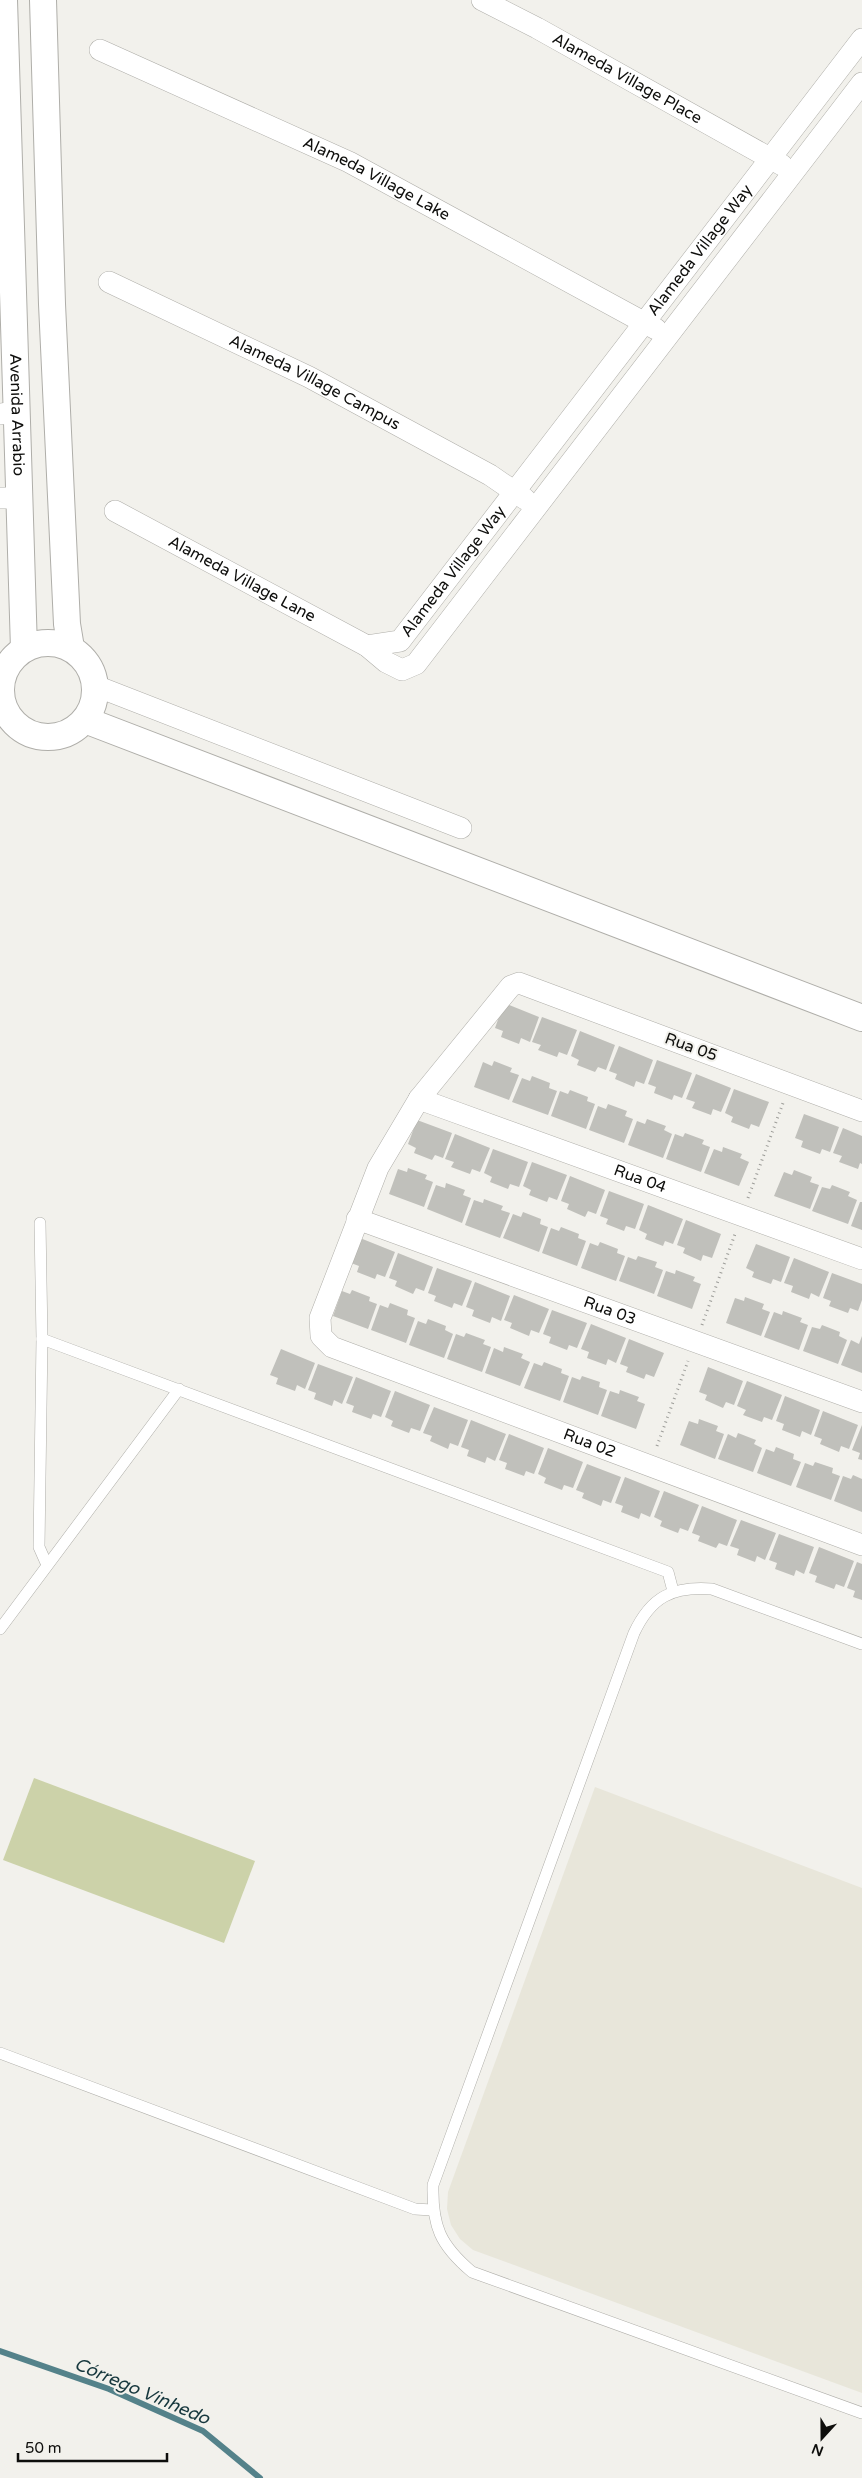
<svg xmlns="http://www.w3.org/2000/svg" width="862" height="2478" font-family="'Varela Round',sans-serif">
	<rect width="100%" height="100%" fill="#f2f1ec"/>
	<polygon fill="#e8e6da" points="595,1787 862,1888 862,2393 473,2250 460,2239 451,2225 447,2209 448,2192"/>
	<polygon fill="#ccd2a9" points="34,1778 255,1861 224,1943 3,1860"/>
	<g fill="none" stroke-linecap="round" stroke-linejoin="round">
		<polyline stroke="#54828a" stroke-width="6" points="0,2351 109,2389 203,2431 260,2478"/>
	</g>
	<g fill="#c0c0bb">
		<polygon points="504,1003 539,1017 530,1042 521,1038 519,1044 501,1037 503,1031 495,1028"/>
		<polygon points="542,1017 577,1030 567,1055 559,1052 557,1057 538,1050 541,1045 532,1042"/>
		<polygon points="580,1031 615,1045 606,1070 598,1067 595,1072 577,1065 579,1060 571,1056"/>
		<polygon points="619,1046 653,1060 644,1084 636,1081 634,1087 615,1079 617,1074 609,1071"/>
		<polygon points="657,1060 692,1073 682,1098 674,1095 672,1100 654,1093 656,1087 648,1084"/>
		<polygon points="494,1061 512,1068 510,1072 519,1075 509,1100 474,1087 483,1062 492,1066"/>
		<polygon points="696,1074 731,1088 721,1112 713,1109 711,1115 692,1108 695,1102 686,1099"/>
		<polygon points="532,1076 550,1083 549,1088 557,1091 548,1115 512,1102 522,1078 530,1081"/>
		<polygon points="734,1089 769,1102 759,1127 751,1124 749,1129 731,1122 733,1117 725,1113"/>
		<polygon points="570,1090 588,1097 587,1101 595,1104 586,1129 551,1116 560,1091 568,1094"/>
		<polygon points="608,1104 627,1111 625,1116 633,1119 624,1143 589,1130 598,1106 606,1109"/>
		<polygon points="804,1114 839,1127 830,1152 822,1149 820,1154 801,1147 803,1141 795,1138"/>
		<polygon points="647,1119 666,1126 664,1130 672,1134 663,1158 628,1145 637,1121 645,1124"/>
		<polygon points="417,1120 452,1133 443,1158 435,1155 432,1160 414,1153 416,1148 408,1144"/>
		<polygon points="843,1128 862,1136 862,1164 860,1163 858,1169 839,1162 842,1156 833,1153"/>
		<polygon points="685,1133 704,1140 702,1144 710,1147 701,1172 666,1159 675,1134 683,1137"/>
		<polygon points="455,1134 490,1148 480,1172 472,1169 470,1174 451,1167 454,1162 445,1159"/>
		<polygon points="723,1147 742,1154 740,1158 749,1162 739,1186 704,1173 714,1149 722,1152"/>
		<polygon points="493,1149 528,1162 519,1187 510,1184 508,1189 490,1182 492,1177 484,1173"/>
		<polygon points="532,1162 567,1175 557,1200 549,1197 547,1202 529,1195 531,1190 523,1186"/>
		<polygon points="408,1168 427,1175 425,1179 433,1182 424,1207 389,1194 398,1169 407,1172"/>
		<polygon points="794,1170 812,1177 810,1182 819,1185 810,1209 774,1196 784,1172 792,1175"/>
		<polygon points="570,1176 605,1190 596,1214 588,1211 585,1217 567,1209 569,1204 561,1201"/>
		<polygon points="446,1183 465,1190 463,1195 471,1198 462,1223 427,1209 436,1185 445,1188"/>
		<polygon points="832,1185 850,1192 848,1196 857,1200 848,1224 812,1211 822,1187 830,1189"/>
		<polygon points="609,1191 644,1204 635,1229 626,1226 624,1231 606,1224 608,1219 600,1216"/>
		<polygon points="484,1199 503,1206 501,1210 510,1213 500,1238 465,1225 474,1200 483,1203"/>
		<polygon points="860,1202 862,1202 862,1230 851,1226"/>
		<polygon points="648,1205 683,1219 673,1244 665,1241 663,1246 645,1239 647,1234 639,1230"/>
		<polygon points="523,1212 541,1219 540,1224 548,1227 539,1252 503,1238 513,1214 521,1217"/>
		<polygon points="686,1220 721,1234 712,1258 703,1255 701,1261 683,1253 685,1248 677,1245"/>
		<polygon points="561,1227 579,1234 578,1238 586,1241 577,1266 542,1253 551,1228 559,1231"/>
		<polygon points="360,1238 395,1252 385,1277 377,1274 375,1279 357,1272 359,1266 351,1263"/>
		<polygon points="600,1242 618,1249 617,1253 625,1256 616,1281 581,1268 590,1243 598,1246"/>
		<polygon points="756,1244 790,1257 781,1282 773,1279 771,1284 752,1277 754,1272 746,1268"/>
		<polygon points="398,1253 433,1267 424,1291 416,1288 413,1294 395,1286 397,1281 389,1278"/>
		<polygon points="638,1256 657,1262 655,1267 663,1270 654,1294 619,1281 628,1257 636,1260"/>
		<polygon points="794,1258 829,1272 819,1297 811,1293 809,1299 791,1292 793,1286 784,1283"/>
		<polygon points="437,1268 472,1281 462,1306 454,1303 452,1308 434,1301 436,1296 428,1293"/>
		<polygon points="676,1270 695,1277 693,1281 701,1284 692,1309 657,1296 666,1271 675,1274"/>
		<polygon points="832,1273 862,1284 862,1300 858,1311 850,1308 848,1313 829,1306 831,1301 823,1298"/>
		<polygon points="475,1282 510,1296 501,1321 492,1317 490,1323 472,1316 474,1310 466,1307"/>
		<polygon points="352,1290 370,1297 369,1301 377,1304 368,1329 333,1316 342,1291 350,1294"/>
		<polygon points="514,1295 549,1309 539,1333 531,1330 529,1336 510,1328 512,1323 504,1320"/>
		<polygon points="745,1297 764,1304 762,1309 770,1312 761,1336 726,1323 735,1298 744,1301"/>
		<polygon points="390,1303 408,1310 407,1315 415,1318 406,1343 371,1330 380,1305 388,1308"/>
		<polygon points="552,1310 587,1323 577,1348 569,1345 567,1350 549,1343 551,1337 543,1334"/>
		<polygon points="783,1311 802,1318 800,1322 808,1325 799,1350 764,1337 774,1312 782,1315"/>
		<polygon points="428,1319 446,1326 445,1330 453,1334 444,1358 409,1345 418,1321 426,1324"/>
		<polygon points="591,1324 626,1338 616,1363 608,1359 606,1365 587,1358 589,1352 581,1349"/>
		<polygon points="822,1325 840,1332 839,1336 847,1340 838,1364 803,1351 812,1327 820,1329"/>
		<polygon points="466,1333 485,1340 483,1344 491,1347 482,1372 447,1359 456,1334 464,1337"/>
		<polygon points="862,1336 862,1373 841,1365 851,1340 859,1344"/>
		<polygon points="629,1339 664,1353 654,1377 646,1374 644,1379 626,1372 628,1367 620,1364"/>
		<polygon points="504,1347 523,1354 521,1358 530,1362 520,1386 485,1373 494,1348 503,1352"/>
		<polygon points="281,1349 315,1363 305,1389 297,1385 295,1391 276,1384 278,1378 270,1375"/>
		<polygon points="544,1362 562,1369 561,1373 569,1376 560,1401 524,1388 534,1363 542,1366"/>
		<polygon points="318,1364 353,1377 342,1404 334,1400 332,1406 314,1399 316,1393 308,1390"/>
		<polygon points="708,1367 743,1381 734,1405 726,1402 723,1408 705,1400 707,1395 699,1392"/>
		<polygon points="582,1376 600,1382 599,1387 607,1390 598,1415 563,1402 572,1377 580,1380"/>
		<polygon points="356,1377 391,1391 381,1417 373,1414 371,1419 352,1412 354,1406 346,1403"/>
		<polygon points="747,1381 782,1395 772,1420 764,1417 762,1422 743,1415 746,1410 737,1406"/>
		<polygon points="620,1390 639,1397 637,1401 645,1404 636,1429 601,1416 610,1391 619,1394"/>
		<polygon points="395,1391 430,1405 420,1431 411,1428 409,1433 391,1426 393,1421 385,1417"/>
		<polygon points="785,1396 820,1410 811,1435 802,1431 800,1437 782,1430 784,1424 776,1421"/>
		<polygon points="434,1407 468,1420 458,1446 450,1443 448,1449 430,1441 432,1436 423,1433"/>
		<polygon points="823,1411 858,1425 849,1449 841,1446 839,1452 820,1444 822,1439 814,1436"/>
		<polygon points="699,1419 718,1426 716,1431 724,1434 715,1459 680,1445 689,1421 698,1424"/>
		<polygon points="471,1420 506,1434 495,1461 487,1457 485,1463 467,1456 469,1450 461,1447"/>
		<polygon points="862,1425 862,1460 858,1459 860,1453 852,1450"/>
		<polygon points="738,1433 756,1440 754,1444 762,1448 753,1472 718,1459 728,1434 736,1438"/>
		<polygon points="509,1434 544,1448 534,1474 526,1471 524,1476 505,1469 507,1463 499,1460"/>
		<polygon points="776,1447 794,1454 793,1459 801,1462 791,1486 757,1473 766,1449 774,1452"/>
		<polygon points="548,1448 583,1462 573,1488 564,1485 562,1490 544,1483 546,1478 538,1474"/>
		<polygon points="815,1462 833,1468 832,1473 840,1476 831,1500 796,1487 805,1463 813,1466"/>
		<polygon points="587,1464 621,1477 611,1503 603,1500 601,1506 582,1498 584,1493 576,1490"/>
		<polygon points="853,1475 862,1479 862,1512 834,1501 843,1476 851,1479"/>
		<polygon points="625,1477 660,1491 650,1517 641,1513 639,1519 621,1512 623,1506 615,1503"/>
		<polygon points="664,1491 699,1505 688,1531 680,1528 678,1533 660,1526 662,1521 654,1517"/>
		<polygon points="702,1506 737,1520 727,1546 719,1543 716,1548 698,1541 700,1536 692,1533"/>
		<polygon points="741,1520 776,1533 765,1560 757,1556 755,1562 737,1555 739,1549 730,1546"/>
		<polygon points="779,1534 814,1547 804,1574 796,1570 794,1576 775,1569 777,1563 769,1560"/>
		<polygon points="819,1547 854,1561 844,1587 836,1584 834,1589 815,1582 817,1576 809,1573"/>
		<polygon points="857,1562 862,1564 862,1600 853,1597 855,1591 847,1588"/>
	</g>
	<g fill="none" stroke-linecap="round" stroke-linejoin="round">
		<defs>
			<g id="service">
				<polyline points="40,1223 42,1339 39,1547 47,1565"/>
				<polyline points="42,1339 668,1572 673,1591"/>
				<polyline points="0,1629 179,1389"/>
				<path d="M862 1644 712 1589C672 1586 651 1597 634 1633L433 2185C432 2226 440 2245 472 2272L862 2413"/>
				<polyline points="0,2053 415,2209 432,2210"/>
			</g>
			<g id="minor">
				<path id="s1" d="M482 0 537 28 782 165"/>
				<path id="s2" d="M100 50 349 162 656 329"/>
				<path id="s3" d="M109 282 309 377 490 475 525 499"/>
				<polyline points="0,414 16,412"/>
				<polyline points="0,498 18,498"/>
				<path id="s4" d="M115 511 367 646 386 662 402 670 416 664 862 83"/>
				<path id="s5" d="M367 646 400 641 862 39"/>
				<polyline points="96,686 461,828"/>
				<path id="s6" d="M419 1099 862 1259"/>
				<path id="s7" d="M862 1111 519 983 511 986 419 1099 378 1168 320 1318 321 1336 332 1347 862 1545"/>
				<path id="s8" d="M357 1219 862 1402"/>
			</g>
			<g id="tertiary">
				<path id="s9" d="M4 0 24 649"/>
				<polyline points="43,0 52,304 67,624 71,648"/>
				<circle cx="48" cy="690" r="47"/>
				<polyline points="85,720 862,1018"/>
			</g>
		</defs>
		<use href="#service" stroke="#afaea9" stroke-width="12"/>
		<use href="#minor" stroke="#afaea9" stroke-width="22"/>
		<use href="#tertiary" stroke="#afaea9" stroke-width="28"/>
		<g stroke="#9d9d99" stroke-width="3" stroke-dasharray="1 4" stroke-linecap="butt">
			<polyline points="748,1198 783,1103"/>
			<polyline points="702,1325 735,1234"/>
			<polyline points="657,1446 688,1361"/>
		</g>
		<use href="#service" stroke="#fff" stroke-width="11"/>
		<use href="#minor" stroke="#fff" stroke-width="21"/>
		<use href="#tertiary" stroke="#fff" stroke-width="26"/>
	</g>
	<g text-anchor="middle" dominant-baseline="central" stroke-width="4" stroke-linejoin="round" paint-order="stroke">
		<g font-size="16" fill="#0e0e0c" stroke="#f2f1ec">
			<text stroke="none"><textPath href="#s1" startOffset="165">Alameda Village Place</textPath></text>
			<text stroke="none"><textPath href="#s2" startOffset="305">Alameda Village Lake</textPath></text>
			<text stroke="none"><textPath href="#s5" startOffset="526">Alameda Village Way</textPath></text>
			<text stroke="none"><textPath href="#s3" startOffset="229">Alameda Village Campus</textPath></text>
			<text stroke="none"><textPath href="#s9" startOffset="415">Avenida Arrabio</textPath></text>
			<text stroke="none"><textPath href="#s5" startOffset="121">Alameda Village Way</textPath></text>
			<text stroke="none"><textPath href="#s4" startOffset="144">Alameda Village Lane</textPath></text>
			<text transform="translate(691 1047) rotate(20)">Rua 05</text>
			<text stroke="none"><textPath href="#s6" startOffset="235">Rua 04</textPath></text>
			<text stroke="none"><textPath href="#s8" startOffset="269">Rua 03</textPath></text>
			<text stroke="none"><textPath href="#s7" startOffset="1070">Rua 02</textPath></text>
		</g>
		<g font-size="18" font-style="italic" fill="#16373d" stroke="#f2f1ec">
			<text transform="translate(142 2391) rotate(23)">Córrego Vinhedo</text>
		</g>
	</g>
	<g transform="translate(822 2438) rotate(201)" stroke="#f2f1ec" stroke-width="4" paint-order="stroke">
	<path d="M0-4L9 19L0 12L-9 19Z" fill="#0e0e0c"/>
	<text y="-8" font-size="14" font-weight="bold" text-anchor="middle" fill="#0e0e0c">N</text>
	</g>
	<path d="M18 2453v8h149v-8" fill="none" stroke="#0e0e0c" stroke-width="2.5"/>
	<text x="25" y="2453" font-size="15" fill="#0e0e0c" stroke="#f2f1ec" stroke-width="4" paint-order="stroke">50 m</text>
</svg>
